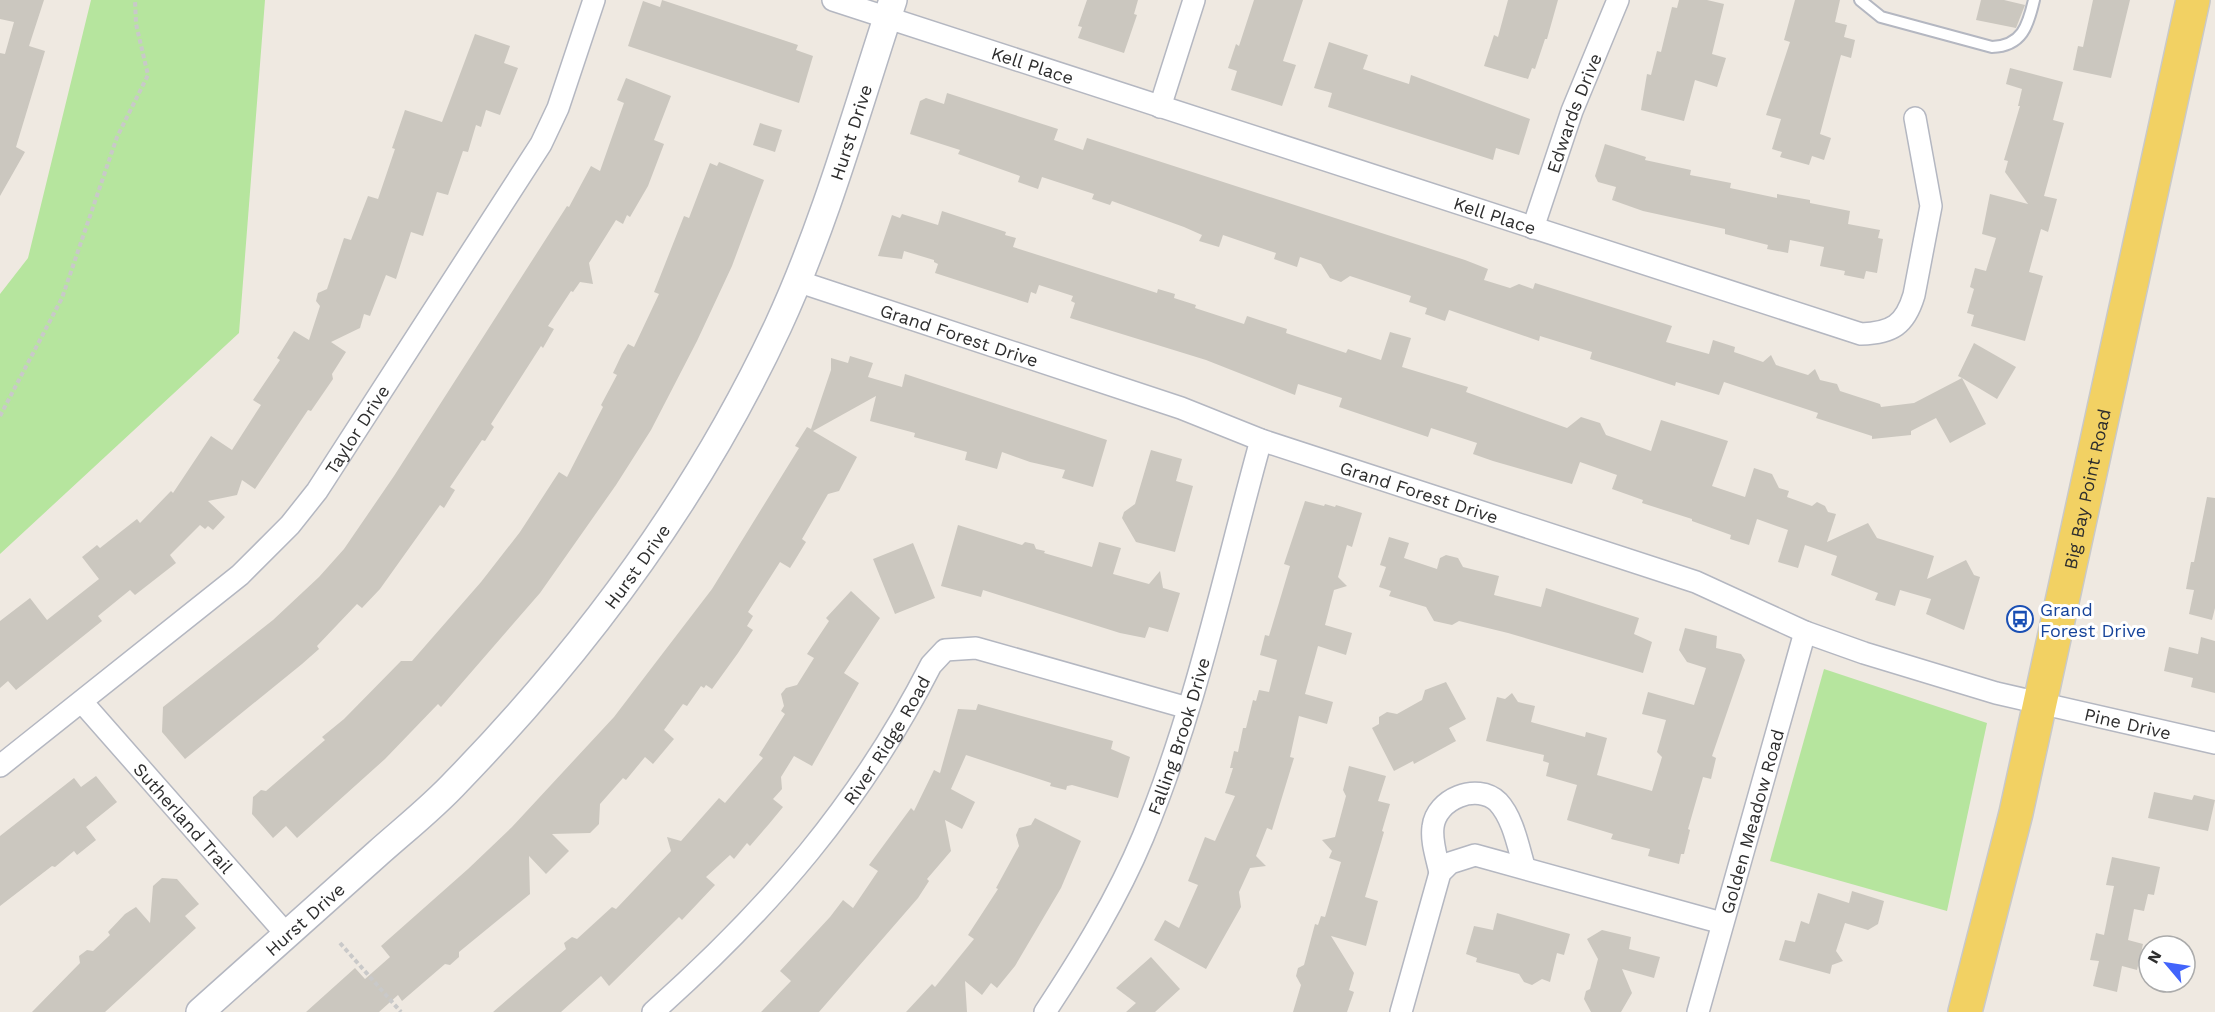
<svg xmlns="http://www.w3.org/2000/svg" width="2215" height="1012" font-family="'Work Sans',sans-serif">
	<rect width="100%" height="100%" fill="#efe9e1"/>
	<g fill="#b6e59e">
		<polygon points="91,0 265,0 239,333 0,554 0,294 28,258"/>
		<polygon points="1824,669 1987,723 1947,911 1770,861"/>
	</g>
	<g fill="#cbc7bf">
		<polygon points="0,0 44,0 29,46 45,51 16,147 25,152 0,196 0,53 5,54 14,22 0,19"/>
		<polygon points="662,0 798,45 796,50 813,56 799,103 628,46 643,1 660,7"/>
		<polygon points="1087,0 1138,0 1134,14 1137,15 1124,53 1078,38 1082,27 1078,26"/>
		<polygon points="1254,0 1303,0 1283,61 1296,65 1282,106 1231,90 1237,71 1228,68 1236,44 1239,46"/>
		<polygon points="1508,0 1558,0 1547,39 1545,39 1535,69 1532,68 1528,79 1484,66 1494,35 1498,37"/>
		<polygon points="1679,0 1707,0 1724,4 1712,54 1726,58 1717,87 1695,80 1684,121 1641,110 1647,74 1651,75 1657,51 1661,52 1672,7 1677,8"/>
		<polygon points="1795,0 1840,0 1835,22 1847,25 1844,37 1855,40 1851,58 1841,55 1820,134 1831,138 1824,160 1812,156 1809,165 1780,157 1782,152 1772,149 1781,119 1766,115 1790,42 1784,40"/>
		<polygon points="1981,0 2004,0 2025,5 2016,28 1976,20"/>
		<polygon points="2093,0 2130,0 2111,78 2073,70 2078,46 2083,47"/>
		<polygon points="475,34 510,46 504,63 518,68 500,115 486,110 481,127 476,125 468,152 463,151 448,195 437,192 423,236 411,232 396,279 386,275 370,316 364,314 360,328 331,342 346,352 332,374 333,379 311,411 308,410 255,489 242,480 237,495 208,501 225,517 213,530 208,526 205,529 200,525 170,555 176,563 135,595 130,590 98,616 102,621 16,690 8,681 0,688 0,621 30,598 47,620 99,579 82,557 97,545 100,548 137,519 140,523 171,491 173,493 211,436 232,450 261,405 253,400 280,360 277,358 294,331 309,340 320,306 316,301 318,293 327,289 344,238 351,240 368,196 378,199 395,149 392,148 405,110 442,122"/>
		<polygon points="1329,42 1368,55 1363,69 1409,84 1411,75 1530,119 1519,155 1496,148 1493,160 1328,107 1332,93 1314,88"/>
		<polygon points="2010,68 2063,82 2053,120 2064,123 2044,196 2057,199 2048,232 2041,229 2029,272 2043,276 2025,341 1971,326 1974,315 1967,313 1974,289 1970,287 1975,268 1986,271 1996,238 1982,234 1990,194 2028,204 2005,172 2008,161 2004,160 2020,106 2018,106 2022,89 2006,84"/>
		<polygon points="626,78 671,96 654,140 664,144 648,186 630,217 627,215 623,224 616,220 589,263 593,284 580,282 573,292 571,291 548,326 554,329 543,348 541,346 491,424 494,427 485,441 482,440 450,487 455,490 444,508 440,505 380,589 362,608 357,604 317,646 319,649 302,664 185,759 162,732 163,707 273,620 319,577 344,549 394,476 567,206 569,207 591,166 600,171 624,103 617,100"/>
		<polygon points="947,93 1058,129 1054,140 1083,150 1087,138 1465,260 1488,269 1484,280 1510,288 1519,284 1533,289 1535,283 1672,326 1666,342 1709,354 1713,340 1735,347 1734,352 1763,362 1771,355 1776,365 1808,375 1815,369 1820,380 1837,384 1840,391 1880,404 1881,407 1914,403 1962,378 1958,376 1974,343 2016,367 1997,399 1962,378 1986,424 1950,443 1936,418 1911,431 1911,435 1872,439 1872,436 1816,418 1818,413 1724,382 1719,395 1676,382 1675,386 1632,372 1590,359 1592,352 1540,336 1539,341 1449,310 1445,321 1425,314 1427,308 1409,302 1411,296 1350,276 1341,282 1330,278 1321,264 1300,257 1297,267 1274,259 1276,253 1223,235 1219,247 1199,241 1202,235 1184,227 1112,201 1110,205 1092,199 1094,194 1042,177 1038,189 1018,182 1020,176 958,154 960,150 910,134 920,101 926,98 944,104"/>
		<polygon points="760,123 782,130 775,152 753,145"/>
		<polygon points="1605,144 1646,157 1645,160 1691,170 1690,175 1731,183 1730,188 1777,198 1777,194 1810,200 1810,203 1850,211 1848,224 1880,230 1878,238 1883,239 1877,273 1866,271 1864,279 1844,275 1845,271 1820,266 1824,247 1790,240 1788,253 1767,249 1768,245 1725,234 1725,229 1643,211 1612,200 1616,187 1598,182 1595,176"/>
		<polygon points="719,162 764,180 732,266 697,341 651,430 616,485 540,593 441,707 438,704 385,759 297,838 286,826 273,838 252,814 253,797 261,790 266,791 325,740 322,737 344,719 401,661 412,661 481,582 520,532 559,472 567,477 603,407 601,405 617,375 613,373 622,354 628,344 634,347 659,294 654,292 684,216 689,218 710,163 717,166"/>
		<polygon points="942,211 1006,232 1005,235 1016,238 1013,247 1157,293 1158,289 1175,294 1174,298 1196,305 1195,308 1244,324 1247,316 1287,329 1286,333 1346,353 1348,349 1381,360 1390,332 1411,338 1402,367 1468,387 1466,392 1567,428 1581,417 1600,423 1606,435 1651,451 1661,420 1728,441 1712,486 1745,497 1754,468 1772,474 1779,488 1789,491 1787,497 1812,506 1817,502 1825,506 1828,512 1836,514 1827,542 1868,523 1877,538 1934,556 1927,579 1966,560 1974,575 1980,577 1964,630 1926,614 1931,599 1900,590 1895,606 1875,600 1878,593 1831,575 1837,556 1805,545 1798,568 1778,562 1788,530 1757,519 1749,545 1730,539 1731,535 1692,521 1692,519 1642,503 1643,500 1612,489 1617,475 1580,462 1572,484 1493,461 1473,454 1477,443 1431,428 1428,437 1339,407 1342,398 1298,384 1295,395 1206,360 1070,318 1075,303 1071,301 1073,296 1039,285 1036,294 1031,292 1028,303 935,273 938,264 934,262 934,260 904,251 902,259 878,256 892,215 900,218 902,214 938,225"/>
		<polygon points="850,356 873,363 868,377 902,387 905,374 1107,440 1093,487 1062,478 1065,470 1030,462 1002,452 997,469 965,460 967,452 914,437 915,433 870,421 876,396 813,431 857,457 839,491 828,494 802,539 806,542 795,560 790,568 780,562 748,612 753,616 747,626 753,630 738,653 712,689 706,685 704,688 701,686 687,706 683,704 664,730 674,739 653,764 645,757 626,780 623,778 600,804 599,824 590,833 552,834 569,851 546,874 529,856 530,894 459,952 459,957 450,965 445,964 402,1001 398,995 379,1012 306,1012 355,968 365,979 390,957 381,946 468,869 512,827 614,717 712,589 799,448 795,446 807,427 811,429 831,370 831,358 848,363"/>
		<polygon points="1151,450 1182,459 1176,481 1193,486 1175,552 1136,542 1122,518 1124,512 1135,504"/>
		<polygon points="2207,497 2215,498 2215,608 2212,620 2189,614 2194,590 2186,589 2191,562 2194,562"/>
		<polygon points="1305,501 1324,506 1325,504 1335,507 1336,505 1362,513 1352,547 1347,545 1338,577 1347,586 1334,590 1325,625 1352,633 1346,655 1318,646 1305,694 1333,702 1327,724 1299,716 1290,757 1294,758 1272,830 1267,828 1256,856 1266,866 1250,868 1239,892 1241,907 1206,969 1154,940 1165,920 1179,928 1198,885 1188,881 1205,837 1215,841 1235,796 1225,793 1233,768 1230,768 1234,751 1238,752 1243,728 1246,728 1253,700 1256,701 1259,690 1269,692 1277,660 1260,655 1265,635 1269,636 1290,566 1284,564"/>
		<polygon points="958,525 1022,545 1025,542 1034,544 1036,549 1045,551 1044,553 1092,567 1099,542 1121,548 1113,574 1149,584 1160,571 1163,588 1180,593 1168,632 1149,627 1145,638 1120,633 983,590 981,597 941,586"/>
		<polygon points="1389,537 1409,543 1404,558 1437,569 1440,558 1446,555 1458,558 1463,567 1499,576 1494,595 1541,607 1546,588 1639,618 1634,634 1652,642 1643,673 1508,633 1459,621 1452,625 1434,621 1426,607 1389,596 1391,591 1379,587 1386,567 1380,565"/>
		<polygon points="913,543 935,598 895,614 873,559"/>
		<polygon points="851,591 880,618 844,673 859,683 812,766 794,756 781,777 782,789 773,799 783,807 769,824 750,846 747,843 734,859 730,855 706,877 715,885 682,920 679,917 609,986 601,976 561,1012 493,1012 566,949 564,943 572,937 577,939 612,907 616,909 671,851 667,837 681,841 719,798 725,803 763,758 759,755 785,714 781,711 784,706 781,694 786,688 797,685 814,658 807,654 829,621 826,618"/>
		<polygon points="1685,628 1717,636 1716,648 1741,654 1745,660 1712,756 1716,758 1711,779 1703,777 1688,829 1690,830 1684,854 1681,854 1679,864 1648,856 1650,849 1611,839 1613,834 1567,820 1577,785 1546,776 1549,763 1543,761 1544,755 1486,741 1497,697 1505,699 1512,693 1518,702 1535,706 1531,722 1585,737 1586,732 1607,738 1597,775 1652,791 1662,757 1657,752 1666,720 1642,714 1648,692 1694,705 1706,668 1687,662 1679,650"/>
		<polygon points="2201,637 2215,641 2215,693 2191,687 2193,678 2164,671 2169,647 2198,654"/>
		<polygon points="1446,682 1466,719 1449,728 1456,741 1414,764 1413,761 1394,771 1372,728 1379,724 1379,717 1387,712 1397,714 1422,700 1425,690"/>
		<polygon points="978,704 1113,741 1111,749 1130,757 1118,798 1072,785 1067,786 1066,790 1050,786 1051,783 966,755 951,789 975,802 962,829 945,820 951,851 927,879 929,881 918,898 819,1012 761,1012 791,981 780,971 830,917 843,900 853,908 878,871 869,865 911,808 914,811 934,770 940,773 958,709 976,710"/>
		<polygon points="1349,766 1386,776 1378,801 1390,804 1382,831 1384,832 1365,897 1378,901 1366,946 1331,936 1354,973 1349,990 1354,992 1347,1012 1293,1012 1301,985 1296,976 1298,968 1304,965 1315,924 1318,925 1321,916 1325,917 1341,862 1329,858 1332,851 1322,840 1335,837 1346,796 1343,790"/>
		<polygon points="96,776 117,802 86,827 96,840 77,855 74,851 55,867 52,866 0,906 0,836 74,778 81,787"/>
		<polygon points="2154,792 2192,800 2194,795 2215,800 2208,831 2148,818"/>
		<polygon points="1035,818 1081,841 1061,888 1015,966 997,988 991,983 982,995 965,981 967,1012 906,1012 932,984 935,987 974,939 968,935 998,889 996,888 1019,846 1016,835 1019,828 1031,825"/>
		<polygon points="2112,857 2160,867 2154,895 2148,894 2144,911 2134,909 2128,940 2143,944 2137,970 2122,966 2117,992 2093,986 2099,961 2090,960 2096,933 2104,935 2114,886 2106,885"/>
		<polygon points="162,878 177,879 199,904 185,916 196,928 105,1012 32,1012 80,963 79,956 87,950 93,951 110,935 108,932 125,914 136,907 150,923 153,886"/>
		<polygon points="1852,891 1884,901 1878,924 1868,930 1845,923 1836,951 1843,961 1832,965 1830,974 1779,960 1785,940 1795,942 1801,921 1809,924 1818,893 1849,903"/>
		<polygon points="1497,913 1570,934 1564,955 1557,953 1550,982 1542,979 1532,985 1524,982 1519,974 1476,962 1477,958 1466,954 1474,926 1493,930"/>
		<polygon points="1602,930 1631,937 1629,949 1660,957 1654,978 1622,969 1632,993 1621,1012 1591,1012 1584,999 1586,991 1590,989 1598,959 1587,939"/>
		<polygon points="1151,957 1180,989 1155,1012 1126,1012 1136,1003 1116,988"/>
	</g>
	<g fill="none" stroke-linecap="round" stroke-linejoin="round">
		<defs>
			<path id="service" d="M1860 0 1881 17 1992 47C2022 46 2028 26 2034 0"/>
			<g id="minor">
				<path id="s1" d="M833 0 1861 334C1892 333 1905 325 1914 295L1931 206 1915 118"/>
				<polyline points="1160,107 1194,0"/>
				<path id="s2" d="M1533 228 1572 111 1618 0"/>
				<path id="s3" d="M797 281 1181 408 1261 440 1696 582 1805 632 1864 653 1996 693 2215 743"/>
				<path id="s4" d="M82 702 287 935"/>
				<path id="s5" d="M0 766 240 575 290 525 317 491 541 144 558 108 594 0"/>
				<path d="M1440 873C1437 858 1431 842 1433 827 1436 799 1477 782 1498 802 1513 818 1518 846 1524 866"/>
				<path id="s6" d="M653 1012C769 909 860 804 931 665L945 650 976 648 1188 708"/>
				<path id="s7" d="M1045 1012C1082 956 1117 899 1143 837 1196 710 1224 573 1261 440"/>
				<polyline points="1401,1012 1440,873 1450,863 1475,855 1722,923"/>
				<path id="s8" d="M1698 1012 1805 632"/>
			</g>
			<g id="tertiary">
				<path id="s9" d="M200 1012C260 959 319 906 378 853 405 829 433 807 457 781 588 646 698 497 778 326 826 222 857 109 893 0"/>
			</g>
			<g id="primary">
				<path id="s10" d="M1965 1012 2016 813 2193 0"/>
			</g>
		</defs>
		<use href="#service" stroke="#b4b7c1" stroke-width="14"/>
		<use href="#minor" stroke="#b4b7c1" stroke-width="24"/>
		<use href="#tertiary" stroke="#b4b7c1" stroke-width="30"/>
		<use href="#primary" stroke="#c9c9c9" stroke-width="36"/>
		<g stroke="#c9c9c9" stroke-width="4" stroke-dasharray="4.5 3" stroke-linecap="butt">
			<polyline points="0,416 62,298 117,137 148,75 136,24 135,0"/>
			<polyline points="340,943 401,1012"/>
		</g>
		<use href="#service" stroke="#fff" stroke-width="10"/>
		<use href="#minor" stroke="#fff" stroke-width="21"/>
		<use href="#tertiary" stroke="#fff" stroke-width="27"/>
		<use href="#primary" stroke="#f2d163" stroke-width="33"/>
	</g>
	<defs>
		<symbol id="bus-ring" viewBox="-11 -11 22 22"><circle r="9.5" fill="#fff" stroke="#1a4fb4" stroke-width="1.5"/><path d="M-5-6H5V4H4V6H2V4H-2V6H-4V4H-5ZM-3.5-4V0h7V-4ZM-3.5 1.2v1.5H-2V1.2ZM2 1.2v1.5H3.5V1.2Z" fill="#1a4fb4"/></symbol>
	</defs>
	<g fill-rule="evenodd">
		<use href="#bus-ring" x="2005" y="604" width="30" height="30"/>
	</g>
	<g text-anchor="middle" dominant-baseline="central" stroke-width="6" stroke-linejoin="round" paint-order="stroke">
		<g font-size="18" fill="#2e2e2e" stroke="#fff">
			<text stroke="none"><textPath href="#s1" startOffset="210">Kell Place</textPath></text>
			<text stroke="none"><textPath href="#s2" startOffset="122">Edwards Drive</textPath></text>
			<text stroke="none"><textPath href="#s9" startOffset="1112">Hurst Drive</textPath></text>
			<text stroke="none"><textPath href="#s1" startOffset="696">Kell Place</textPath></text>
			<text stroke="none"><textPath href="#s3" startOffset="171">Grand Forest Drive</textPath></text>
			<text stroke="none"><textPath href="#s5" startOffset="494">Taylor Drive</textPath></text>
			<text stroke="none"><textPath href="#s10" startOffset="537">Big Bay Point Road</textPath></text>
			<text stroke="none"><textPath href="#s3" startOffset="657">Grand Forest Drive</textPath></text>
			<text stroke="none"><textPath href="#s9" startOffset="626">Hurst Drive</textPath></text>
			<text stroke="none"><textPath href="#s3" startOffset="1404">Pine Drive</textPath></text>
			<text stroke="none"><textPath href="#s7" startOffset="308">Falling Brook Drive</textPath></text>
			<text stroke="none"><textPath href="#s6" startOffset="360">River Ridge Road</textPath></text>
			<text stroke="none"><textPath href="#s4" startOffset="154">Sutherland Trail</textPath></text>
			<text stroke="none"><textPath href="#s8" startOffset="198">Golden Meadow Road</textPath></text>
			<text stroke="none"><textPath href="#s9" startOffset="140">Hurst Drive</textPath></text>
		</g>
		<g font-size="18" fill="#164399" stroke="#fff" text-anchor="start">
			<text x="2040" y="609">Grand<tspan x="2040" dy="21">Forest Drive</tspan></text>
		</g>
	</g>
	<g transform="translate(2167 964) rotate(299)"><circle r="28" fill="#ffffff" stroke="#ababab" stroke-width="1.5"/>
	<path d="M0-4.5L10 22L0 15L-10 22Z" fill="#4264fb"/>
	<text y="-9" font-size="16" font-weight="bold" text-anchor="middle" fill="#2e2e2e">N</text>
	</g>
</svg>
